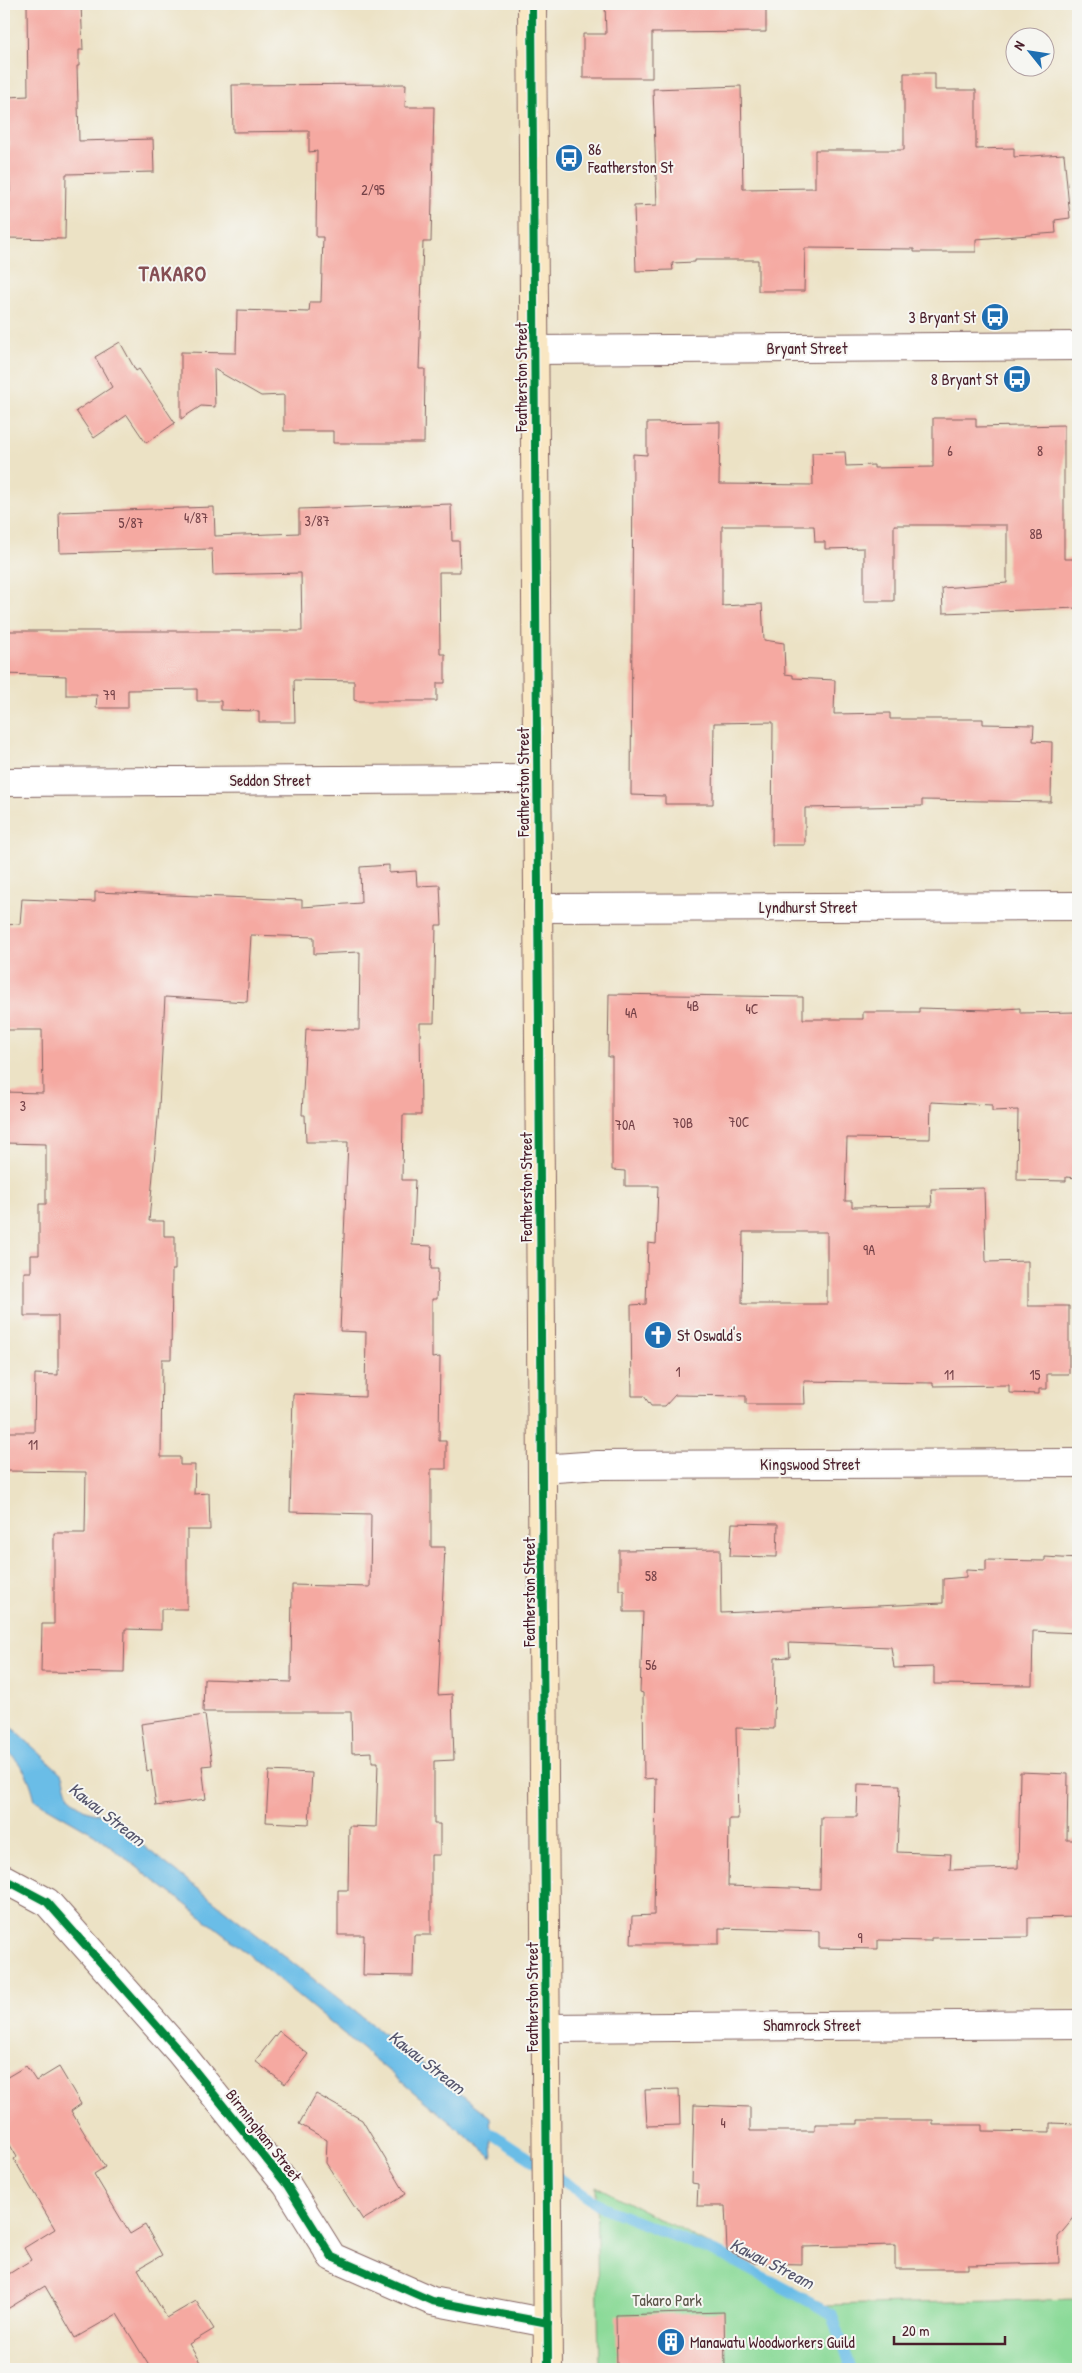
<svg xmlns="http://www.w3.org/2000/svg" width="1082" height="2373" font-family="'Patrick Hand',sans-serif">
	<rect width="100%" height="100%" fill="#f6f6f2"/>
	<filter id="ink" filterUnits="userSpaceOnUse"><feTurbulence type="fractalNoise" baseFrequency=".02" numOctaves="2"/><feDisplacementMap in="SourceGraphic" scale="10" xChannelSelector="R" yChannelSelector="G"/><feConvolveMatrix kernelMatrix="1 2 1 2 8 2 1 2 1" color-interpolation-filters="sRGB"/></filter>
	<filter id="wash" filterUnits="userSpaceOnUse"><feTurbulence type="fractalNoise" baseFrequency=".0096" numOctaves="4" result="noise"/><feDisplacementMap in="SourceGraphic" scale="20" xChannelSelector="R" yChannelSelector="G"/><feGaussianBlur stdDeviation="1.12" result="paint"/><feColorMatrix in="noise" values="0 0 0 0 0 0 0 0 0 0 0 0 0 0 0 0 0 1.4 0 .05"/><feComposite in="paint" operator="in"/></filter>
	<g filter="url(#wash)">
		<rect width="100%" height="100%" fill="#ece2c5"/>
		<polygon fill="#8cda99" stroke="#6b7c62" points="596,2186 826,2305 1078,2299 1078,2369 599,2369"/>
		<path fill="#6bbde7" stroke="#5a6e89" d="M4 1720 63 1775 69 1796 83 1809 105 1816 490 2117 493 2158 224 1934 94 1834 35 1800C29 1775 23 1765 4 1748Z"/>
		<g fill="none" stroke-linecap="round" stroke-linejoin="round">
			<polyline stroke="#6bbde7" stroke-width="11" points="478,2124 604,2208 726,2257 832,2314 851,2369"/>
		</g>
		<g id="blocks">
			<g fill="#f5a9a1" fill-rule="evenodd">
				<polygon points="81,4 83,50 79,50 79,66 77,66 79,141 153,139 154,172 66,174 65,239 4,238 4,192 10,192 7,97 28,96 27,5"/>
				<polygon points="605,4 766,4 766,32 652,33 652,78 583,78 583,34 606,34"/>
				<polygon points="904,73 935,73 935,90 976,90 976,149 1014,148 1014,157 1064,154 1070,218 1055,220 1056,233 976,239 976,252 914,252 914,249 805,248 804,291 758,291 758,260 695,260 695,262 672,263 673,270 636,271 634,206 657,205 653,89 741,86 743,189 815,188 815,150 904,150"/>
				<polygon points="406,84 405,107 434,107 431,242 423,242 419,369 425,369 424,443 333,443 333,431 284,431 284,395 261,396 214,369 215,407 201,406 181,419 181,352 236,353 237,310 309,312 310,302 321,302 323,237 316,237 317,151 309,152 309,131 233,132 232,85"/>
				<polygon points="120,342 136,371 139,369 175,423 146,443 127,415 94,438 76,411 112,387 95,357"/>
				<polygon points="933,418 976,418 976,427 1064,425 1064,559 1078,559 1078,608 943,613 942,588 1007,583 1007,525 894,525 894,601 864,601 864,548 825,549 825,542 815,542 814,526 722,526 722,606 762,604 764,640 784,643 785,674 793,675 793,678 835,680 834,714 890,713 890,719 983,719 983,724 1034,725 1033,741 1052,742 1051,802 922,800 922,806 805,808 805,845 772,845 773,722 714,723 713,804 665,804 665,796 631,795 633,454 647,455 647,423 720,422 719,484 813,485 812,453 845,452 846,466 874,465 874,468 933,467"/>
				<polygon points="451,504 452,541 459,541 460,572 439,572 440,654 445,654 445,683 437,683 437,701 357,701 354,700 354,681 294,680 295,722 259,722 259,711 221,710 221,701 197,701 197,689 128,690 128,708 96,708 97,695 66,695 66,676 4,674 4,631 302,631 301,573 213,575 212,549 60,553 59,512 214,507 215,536 299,533 299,509"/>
				<polygon points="389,865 389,873 416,871 417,886 440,885 442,925 436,925 434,1023 420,1023 421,1115 403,1115 402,1180 415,1180 412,1245 432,1246 431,1269 438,1269 437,1299 432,1299 432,1358 440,1357 439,1441 446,1441 446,1469 431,1469 431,1547 445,1547 438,1695 452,1694 454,1760 434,1761 434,1824 440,1824 440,1855 431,1855 431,1935 414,1935 413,1976 363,1975 364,1935 338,1935 338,1890 348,1890 349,1826 376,1827 378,1762 372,1762 372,1752 352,1753 351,1712 203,1712 204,1679 291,1682 292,1585 370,1587 371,1514 290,1512 293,1394 365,1397 366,1332 340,1331 348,1142 306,1142 305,1115 302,1115 306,1029 359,1030 360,952 314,954 314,937 251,935 247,1002 165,997 159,1106 149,1221 164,1221 164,1236 175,1236 175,1270 172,1270 171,1359 162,1359 161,1457 180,1457 180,1465 195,1465 194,1494 209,1493 210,1530 187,1530 187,1609 161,1609 161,1630 125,1629 124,1673 41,1672 42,1624 54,1624 54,1533 85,1533 86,1472 6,1471 7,1432 34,1432 35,1374 58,1375 58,1316 24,1316 24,1272 31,1272 31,1255 39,1255 39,1204 46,1204 46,1144 4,1143 4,1092 43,1093 42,1030 4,1030 4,925 20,924 22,899 95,902 95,892 302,900 302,907 361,903 360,867"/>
				<path d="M609 994 803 997V1019H863V1012H919V1008L990 1010 1020 1008V1013L1078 1012V1178L1066 1177V1181L1017 1180 1018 1110 992 1111V1105L931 1102 930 1139 847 1138 845 1201H852V1207L932 1206 931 1189 984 1188 986 1262 1028 1261V1306H1069V1374H1047V1389H1039V1394L1009 1393V1385L933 1386V1383L804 1381 805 1404H746V1396L675 1395 665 1406H651L644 1396H632L631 1305 646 1304 648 1243 656 1244 658 1186H625V1171L612 1170V1057H608ZM743 1232H827V1304H742Z"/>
				<polygon points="732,1523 778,1524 777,1557 730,1556"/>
				<polygon points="720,1549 721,1613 943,1603 943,1579 966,1577 966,1570 986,1571 986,1560 1045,1561 1045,1557 1078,1559 1078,1633 1033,1631 1032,1685 934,1684 934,1667 894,1668 891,1647 789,1643 790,1657 775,1658 774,1729 736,1728 738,1819 729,1819 728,1886 820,1889 821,1817 857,1817 858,1784 900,1785 897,1852 951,1854 950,1870 1018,1868 1020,1772 1068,1774 1067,1840 1078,1840 1078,1917 1028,1918 1028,1937 931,1938 931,1941 878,1940 878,1949 819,1948 819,1931 719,1928 719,1944 631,1944 632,1916 654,1915 656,1778 644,1779 643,1693 640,1692 643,1612 624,1612 624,1590 619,1590 619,1550"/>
				<polygon points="205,1715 212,1765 202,1766 206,1799 156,1806 151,1770 147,1771 141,1724"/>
				<polygon points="269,1771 312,1773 309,1824 266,1822"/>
				<polygon points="279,2031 308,2054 285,2084 255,2061"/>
				<polygon points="26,2066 36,2081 59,2067 81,2104 71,2111 105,2167 94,2174 130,2234 145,2225 162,2255 138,2269 167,2318 196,2301 214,2329 189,2344 204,2369 151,2369 117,2314 75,2338 45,2286 4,2311 4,2277 31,2260 24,2248 55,2229 14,2159 17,2157 4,2135 4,2079"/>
				<polygon points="679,2089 680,2125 647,2126 645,2090"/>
				<polygon points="316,2094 362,2120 406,2194 363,2220 326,2163 327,2140 299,2124"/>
				<polygon points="694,2105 750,2107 750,2131 815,2131 815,2124 858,2124 858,2120 933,2120 933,2125 982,2125 982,2131 1050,2132 1050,2123 1078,2124 1078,2213 1058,2237 1059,2263 968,2265 968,2269 895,2269 895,2245 802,2247 802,2264 754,2263 727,2250 725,2206 697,2206 698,2184 692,2183"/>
				<polygon points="724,2312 725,2369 617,2369 616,2315"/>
			</g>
		</g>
	</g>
	<g filter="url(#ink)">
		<use href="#blocks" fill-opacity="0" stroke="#836361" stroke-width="1"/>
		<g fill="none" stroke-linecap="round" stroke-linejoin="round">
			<defs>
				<g id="street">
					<polyline points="535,350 1078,346"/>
					<polyline points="4,782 536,779"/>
					<polyline points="538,908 1078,906"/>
					<polyline points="542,1469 598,1465 1078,1463"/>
					<polyline points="4,1879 47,1902 180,2052 287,2185 332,2257 432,2301 548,2323"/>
					<polyline points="546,2028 1078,2024"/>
				</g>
				<polyline id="secondary" points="532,4 548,2369"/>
			</defs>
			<use href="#street" stroke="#836361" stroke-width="30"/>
			<use href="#secondary" stroke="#836361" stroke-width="30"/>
			<use href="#street" stroke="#fff" stroke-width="28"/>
			<use href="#secondary" stroke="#f9e7c3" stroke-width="28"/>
			<defs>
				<g id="cycleway">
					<polyline points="532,4 548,2369"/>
					<polyline points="4,1879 47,1902 180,2052 287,2185 332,2257 432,2301 548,2323"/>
				</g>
			</defs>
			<use href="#cycleway" stroke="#f6f6f2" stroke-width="11"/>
			<use href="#cycleway" stroke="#00873e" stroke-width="8"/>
		</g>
	</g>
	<defs>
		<symbol id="bus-disc" viewBox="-11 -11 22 22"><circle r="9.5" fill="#1f6fb2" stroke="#f6f6f2"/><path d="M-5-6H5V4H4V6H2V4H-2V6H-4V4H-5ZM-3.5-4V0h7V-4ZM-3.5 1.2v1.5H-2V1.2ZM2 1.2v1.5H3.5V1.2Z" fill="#fff"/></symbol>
		<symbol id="church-disc" viewBox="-11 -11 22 22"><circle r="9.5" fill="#1f6fb2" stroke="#f6f6f2"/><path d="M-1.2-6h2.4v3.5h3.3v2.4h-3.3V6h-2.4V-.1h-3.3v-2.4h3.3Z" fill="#fff"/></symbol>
		<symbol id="building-disc" viewBox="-11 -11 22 22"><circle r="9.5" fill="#1f6fb2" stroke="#f6f6f2"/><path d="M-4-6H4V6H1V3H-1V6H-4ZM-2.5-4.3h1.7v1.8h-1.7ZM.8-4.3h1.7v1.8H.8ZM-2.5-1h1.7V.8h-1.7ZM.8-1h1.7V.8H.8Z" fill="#fff"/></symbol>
	</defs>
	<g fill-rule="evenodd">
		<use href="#bus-disc" x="553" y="142" width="32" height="32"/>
		<use href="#bus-disc" x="979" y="301" width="32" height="32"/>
		<use href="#bus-disc" x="1001" y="363" width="32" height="32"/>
		<use href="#church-disc" x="642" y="1319" width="32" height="32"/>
		<use href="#building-disc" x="655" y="2326" width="32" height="32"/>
	</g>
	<g text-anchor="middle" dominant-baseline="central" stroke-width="4" stroke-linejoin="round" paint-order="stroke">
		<g font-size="14" fill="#754248">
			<text x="373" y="189">2/95</text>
			<text x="950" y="450">6</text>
			<text x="1040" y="450">8</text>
			<text x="196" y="517">4/87</text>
			<text x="317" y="520">3/87</text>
			<text x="131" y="522">5/87</text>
			<text x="1036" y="533">8B</text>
			<text x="109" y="694">79</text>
			<text x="693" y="1005">4B</text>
			<text x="752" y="1008">4C</text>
			<text x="631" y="1012">4A</text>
			<text x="23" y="1105">3</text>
			<text x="739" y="1121">70C</text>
			<text x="683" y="1122">70B</text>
			<text x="625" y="1124">70A</text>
			<text x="869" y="1249">9A</text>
			<text x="678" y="1371">1</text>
			<text x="949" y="1374">11</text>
			<text x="1035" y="1374">15</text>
			<text x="33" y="1444">11</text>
			<text x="651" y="1575">58</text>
			<text x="651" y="1664">56</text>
			<text x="860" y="1937">9</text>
			<text x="723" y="2122">4</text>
		</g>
		<g font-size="16" fill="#4a1f2b" stroke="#f6f6f2" text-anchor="start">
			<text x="588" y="149">86<tspan x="588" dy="18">Featherston St</tspan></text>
			<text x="976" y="317" text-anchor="end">3 Bryant St</text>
			<text x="998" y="379" text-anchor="end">8 Bryant St</text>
			<text x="677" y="1335">St Oswald's</text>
			<text x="690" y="2342">Manawatu Woodworkers Guild</text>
		</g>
		<g font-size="16" fill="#4a1f2b" stroke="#f6f6f2">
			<text x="807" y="348">Bryant Street</text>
			<text transform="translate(521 377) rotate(-90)">Featherston Street</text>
			<text x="270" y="780">Seddon Street</text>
			<text transform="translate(523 782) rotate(-90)">Featherston Street</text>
			<text x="808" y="907">Lyndhurst Street</text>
			<text transform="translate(526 1187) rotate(-90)">Featherston Street</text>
			<text x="810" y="1464">Kingswood Street</text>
			<text transform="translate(529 1592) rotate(-90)">Featherston Street</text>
			<text transform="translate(532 1997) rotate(-90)">Featherston Street</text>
			<text x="812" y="2025">Shamrock Street</text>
			<text transform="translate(264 2135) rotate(52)">Birmingham Street</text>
		</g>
		<g font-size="16" fill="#5e574c" stroke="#f6f6f2">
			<text x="667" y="2300">Takaro Park</text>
		</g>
		<g font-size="18" font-style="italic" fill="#56566d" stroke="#f6f6f2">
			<text transform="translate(107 1814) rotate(38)">Kawau Stream</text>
			<text transform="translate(427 2062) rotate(38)">Kawau Stream</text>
			<text transform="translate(772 2263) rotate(27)">Kawau Stream</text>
		</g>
		<g font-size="21" font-weight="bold" letter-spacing="1" fill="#864f54" stroke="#f6f6f2">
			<text x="173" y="273">TAKARO</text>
		</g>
	</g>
	<rect width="1082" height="2373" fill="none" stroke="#f6f6f2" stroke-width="20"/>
	<g transform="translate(1030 52) rotate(300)"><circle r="24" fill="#f6f6f2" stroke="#b1a0a2"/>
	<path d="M0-4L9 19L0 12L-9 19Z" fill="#1f6fb2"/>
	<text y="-8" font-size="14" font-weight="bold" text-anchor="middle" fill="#4a1f2b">N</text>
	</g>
	<path d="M894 2336v8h111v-8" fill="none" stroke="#4a1f2b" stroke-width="2.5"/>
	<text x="902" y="2336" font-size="15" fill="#4a1f2b" stroke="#f6f6f2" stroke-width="4" paint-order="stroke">20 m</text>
</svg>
